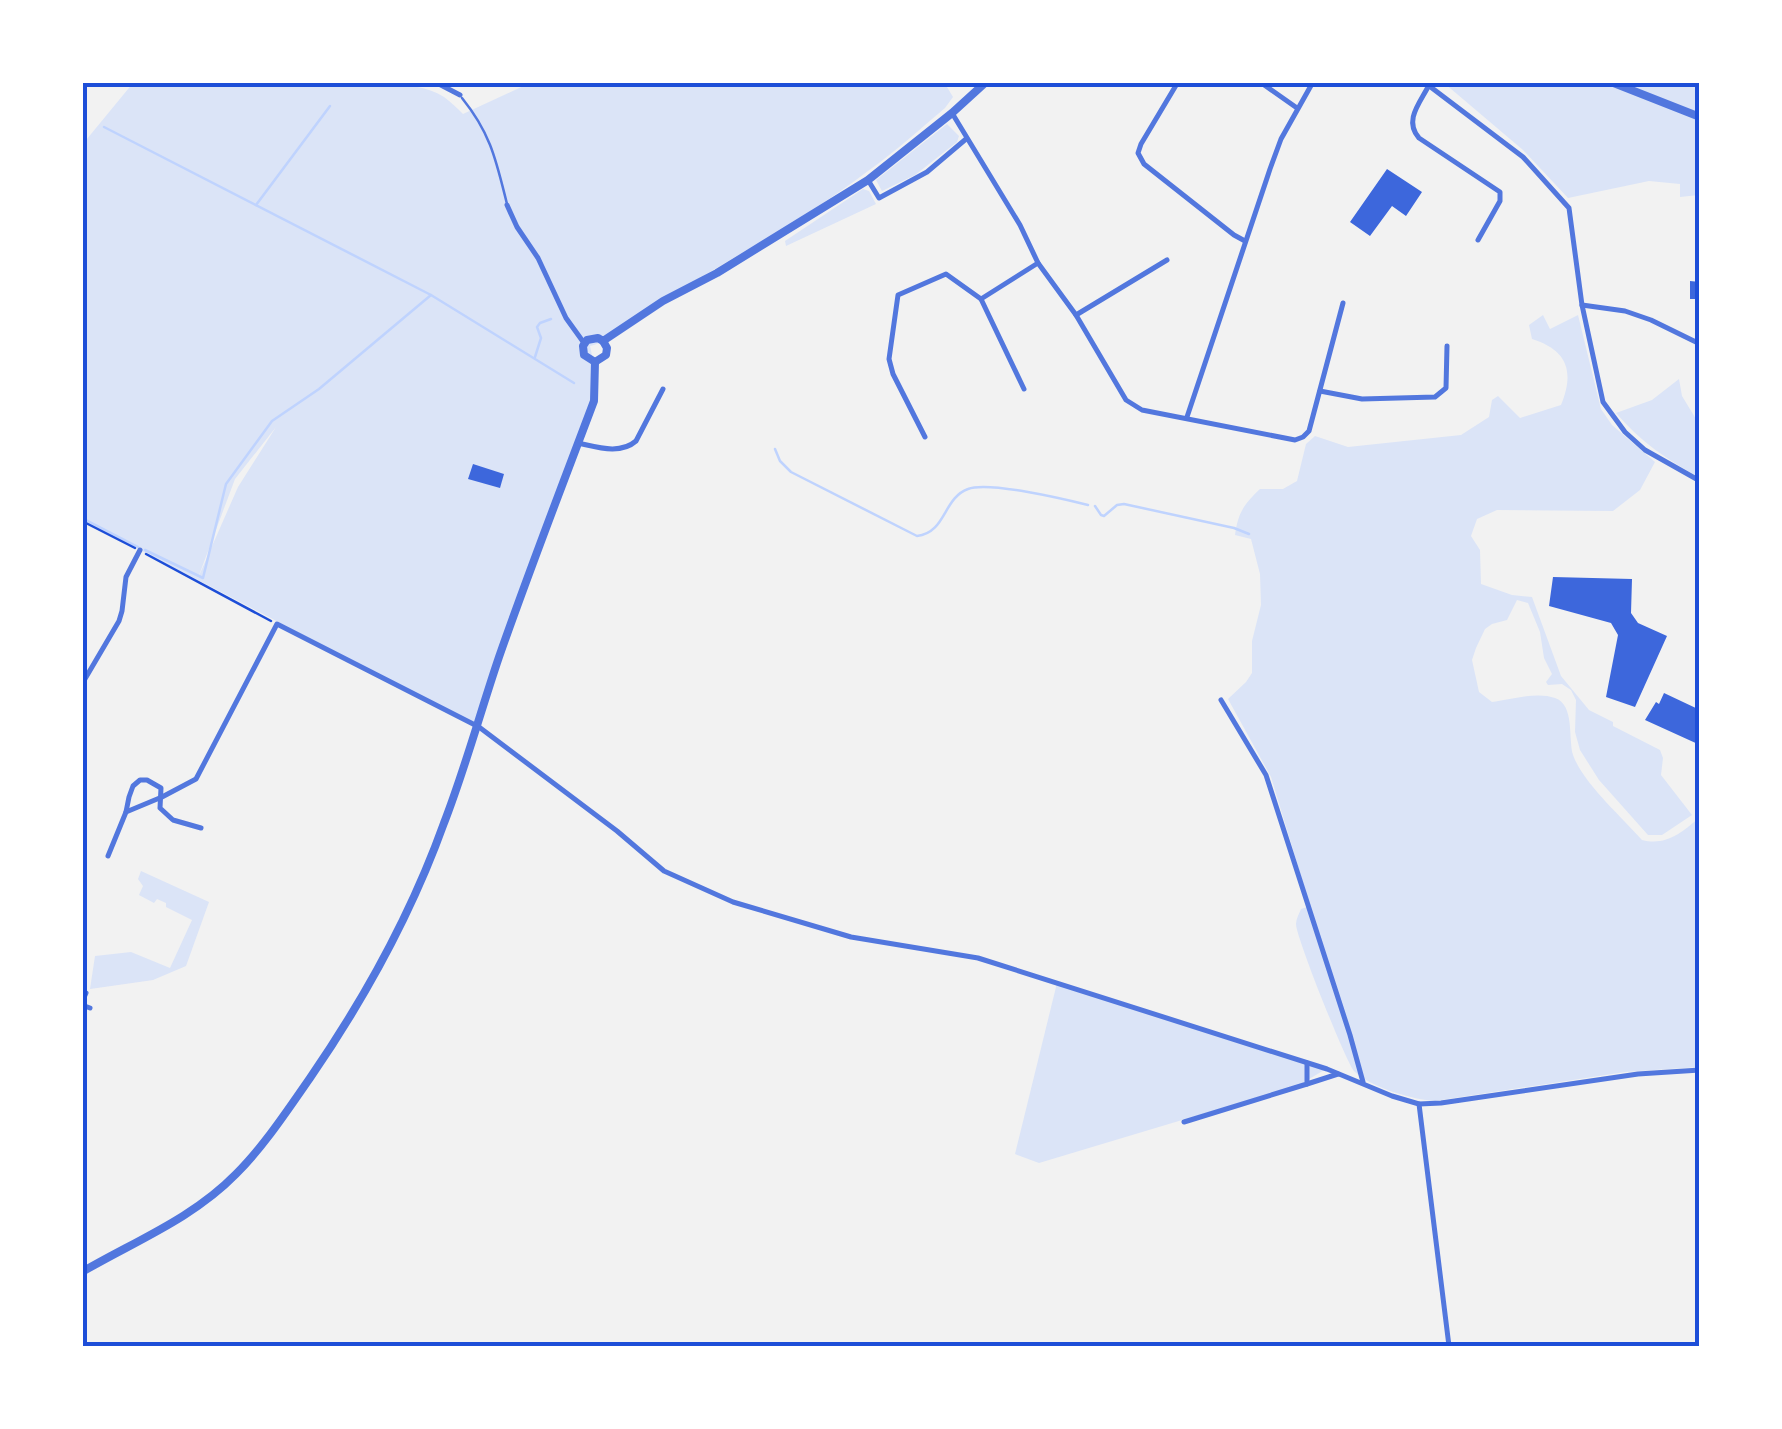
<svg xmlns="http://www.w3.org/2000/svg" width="1782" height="1429" font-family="Raleway,sans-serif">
	<rect width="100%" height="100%" fill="#f2f2f2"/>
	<g fill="#dbe4f7" fill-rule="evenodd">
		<path d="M338 82C372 90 413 77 444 97 451 102 457 108 463 114L532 82H944L953 97 945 108C920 129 895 152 868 171 805 219 734 256 667 298 648 311 610 343 590 346L596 373 594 401 478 726C346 658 215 588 83 521L82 145 133 83ZM276 427 238 487 198 578 235 479Z"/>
		<polygon points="1444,83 1699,83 1699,195 1680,197 1680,184 1649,181 1568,198 1523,150"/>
		<polygon points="947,124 959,136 957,142 915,175 882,191 876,180"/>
		<polygon points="863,189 869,191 876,204 786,246 785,241"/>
		<path d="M1543 315 1550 329 1578 315 1601 409 1612 425 1655 462 1640 490 1613 511 1497 510 1477 519 1471 536 1480 550 1481 584 1512 595 1532 597 1561 676 1589 710 1613 722V726L1660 750 1663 758 1661 775 1692 815 1662 835H1648L1599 780 1580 750 1575 732 1576 700 1571 690 1562 684 1548 685 1546 682 1552 674 1544 658 1540 632 1528 603 1517 600 1507 620 1492 624 1485 629 1476 648 1472 660 1479 692 1492 702C1510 700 1537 691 1555 698 1575 705 1568 738 1573 755 1583 783 1621 816 1642 840 1666 846 1681 833 1699 818V1067L1625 1072 1435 1101C1414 1100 1369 1087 1354 1071 1346 1062 1296 937 1296 924 1296 919 1299 914 1301 909L1310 906 1271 777 1228 699 1246 682 1252 673V641L1261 605 1260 574 1251 539 1235 535C1238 513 1244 504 1260 489H1283L1297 481 1306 444 1315 436 1348 447 1461 435 1489 417 1492 400 1498 396 1520 418 1561 405C1575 371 1567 350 1532 339L1529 325Z"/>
		<path d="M1679 379 1682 396 1699 424V477C1668 461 1639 440 1616 413L1652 400Z"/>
		<polygon points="141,871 209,902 186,966 153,980 90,989 95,956 131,952 170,968 192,920 166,907 166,903 157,899 154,903 139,895 143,886 138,879"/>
		<polygon points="1057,983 1326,1069 1299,1085 1039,1163 1015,1154"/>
	</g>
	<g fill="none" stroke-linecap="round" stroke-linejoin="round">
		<g stroke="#bfd3fe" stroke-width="2.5">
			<polyline points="104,127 431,295"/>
			<polyline points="256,205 330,106"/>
			<polyline points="535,357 541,338 537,327 540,323 551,319"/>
			<path d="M775 449 780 461 791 472 917 536C946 533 943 498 968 489 988 481 1064 499 1088 505"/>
			<polyline points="1095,506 1101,515 1104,516 1117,505 1124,504 1234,528 1249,534"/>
			<polyline points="82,518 138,547"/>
			<polyline points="145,550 203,578 226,484 272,421 319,389 431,295 574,383"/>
		</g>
	</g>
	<g fill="#3d67dc">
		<polygon points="1387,169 1422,192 1406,216 1392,206 1370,236 1350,222"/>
		<polygon points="1690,281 1700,282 1700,299 1690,299"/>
		<polygon points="473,464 504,474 500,488 468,479"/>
		<polygon points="1553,577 1632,579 1631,613 1638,623 1667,636 1635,707 1606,697 1618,635 1611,623 1549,606"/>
		<polygon points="1664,693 1700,710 1700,745 1645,720 1656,702 1659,704"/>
	</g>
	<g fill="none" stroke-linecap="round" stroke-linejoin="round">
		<g stroke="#1d4ed8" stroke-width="2.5">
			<polyline points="82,521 135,548"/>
			<polyline points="146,554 271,621"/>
		</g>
		<path stroke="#5277de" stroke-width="2.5" d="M462 98C491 134 496 160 507 204"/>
		<g stroke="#5277de" stroke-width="5">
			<polyline points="435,82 460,95"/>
			<polyline points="1178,82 1141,144 1138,153 1144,164 1234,235 1245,241"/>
			<polyline points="1260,82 1297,108"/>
			<polyline points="1424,82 1523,157 1569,208 1582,305 1603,402 1625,432 1645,450 1700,481"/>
			<path d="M1428 87C1419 104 1404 121 1419 138L1500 192V201L1478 240"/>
			<polyline points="952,113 1020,225 1038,263 1076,315 1126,400 1142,410 1295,440 1303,437 1309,431 1343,303"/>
			<polyline points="868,180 879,198 927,172 966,139"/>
			<polyline points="507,205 517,227 538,258 566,318 584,343"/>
			<polyline points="981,299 1038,263"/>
			<polyline points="1582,305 1625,311 1651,320 1700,344"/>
			<polyline points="1076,315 1167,260"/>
			<polyline points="1320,391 1362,399 1435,397 1446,388 1447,346"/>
			<polyline points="1187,417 1270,169 1281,139 1313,82"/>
			<polyline points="925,437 893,374 889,359 898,295 946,274 981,299 1024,389"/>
			<path d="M578 443C597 447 620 455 636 441L663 389"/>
			<polyline points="82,684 119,621 122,611 126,577 140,550"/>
			<polyline points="1221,700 1266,775 1350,1035 1363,1082"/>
			<polyline points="126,812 129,797 133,786 140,780 147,780 161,788 160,808 173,820 201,828"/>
			<polyline points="108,856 126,812 162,797 196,779 277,624 479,727 617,831 664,871 733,902 851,937 978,958 1327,1069 1392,1096 1419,1104 1441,1103 1638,1074 1700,1070"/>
			<polyline points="82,1002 86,993"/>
			<polyline points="82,1005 90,1008"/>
			<polyline points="1307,1084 1338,1074"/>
			<polyline points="1419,1104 1449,1346"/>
			<polyline points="1184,1122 1307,1084 1307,1063"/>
		</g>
		<g stroke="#5277de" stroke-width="8">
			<polyline points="1611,82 1700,117"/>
			<polyline points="595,362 584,355 583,346 587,340 598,338 603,341 663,301 717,273 868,180 952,113 986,82"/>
			<polyline points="595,362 606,355 607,348 603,341"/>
			<path d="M82 1272C135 1241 192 1219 236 1174 264 1146 287 1111 310 1078 365 998 411 915 444 823 465 769 480 713 499 657 529 571 562 486 594 401L595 362"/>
		</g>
	</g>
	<rect width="1782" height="1429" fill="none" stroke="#ffffff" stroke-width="170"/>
	<rect x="85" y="85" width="1612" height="1259" fill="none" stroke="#1d4ed8" stroke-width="4"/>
</svg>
